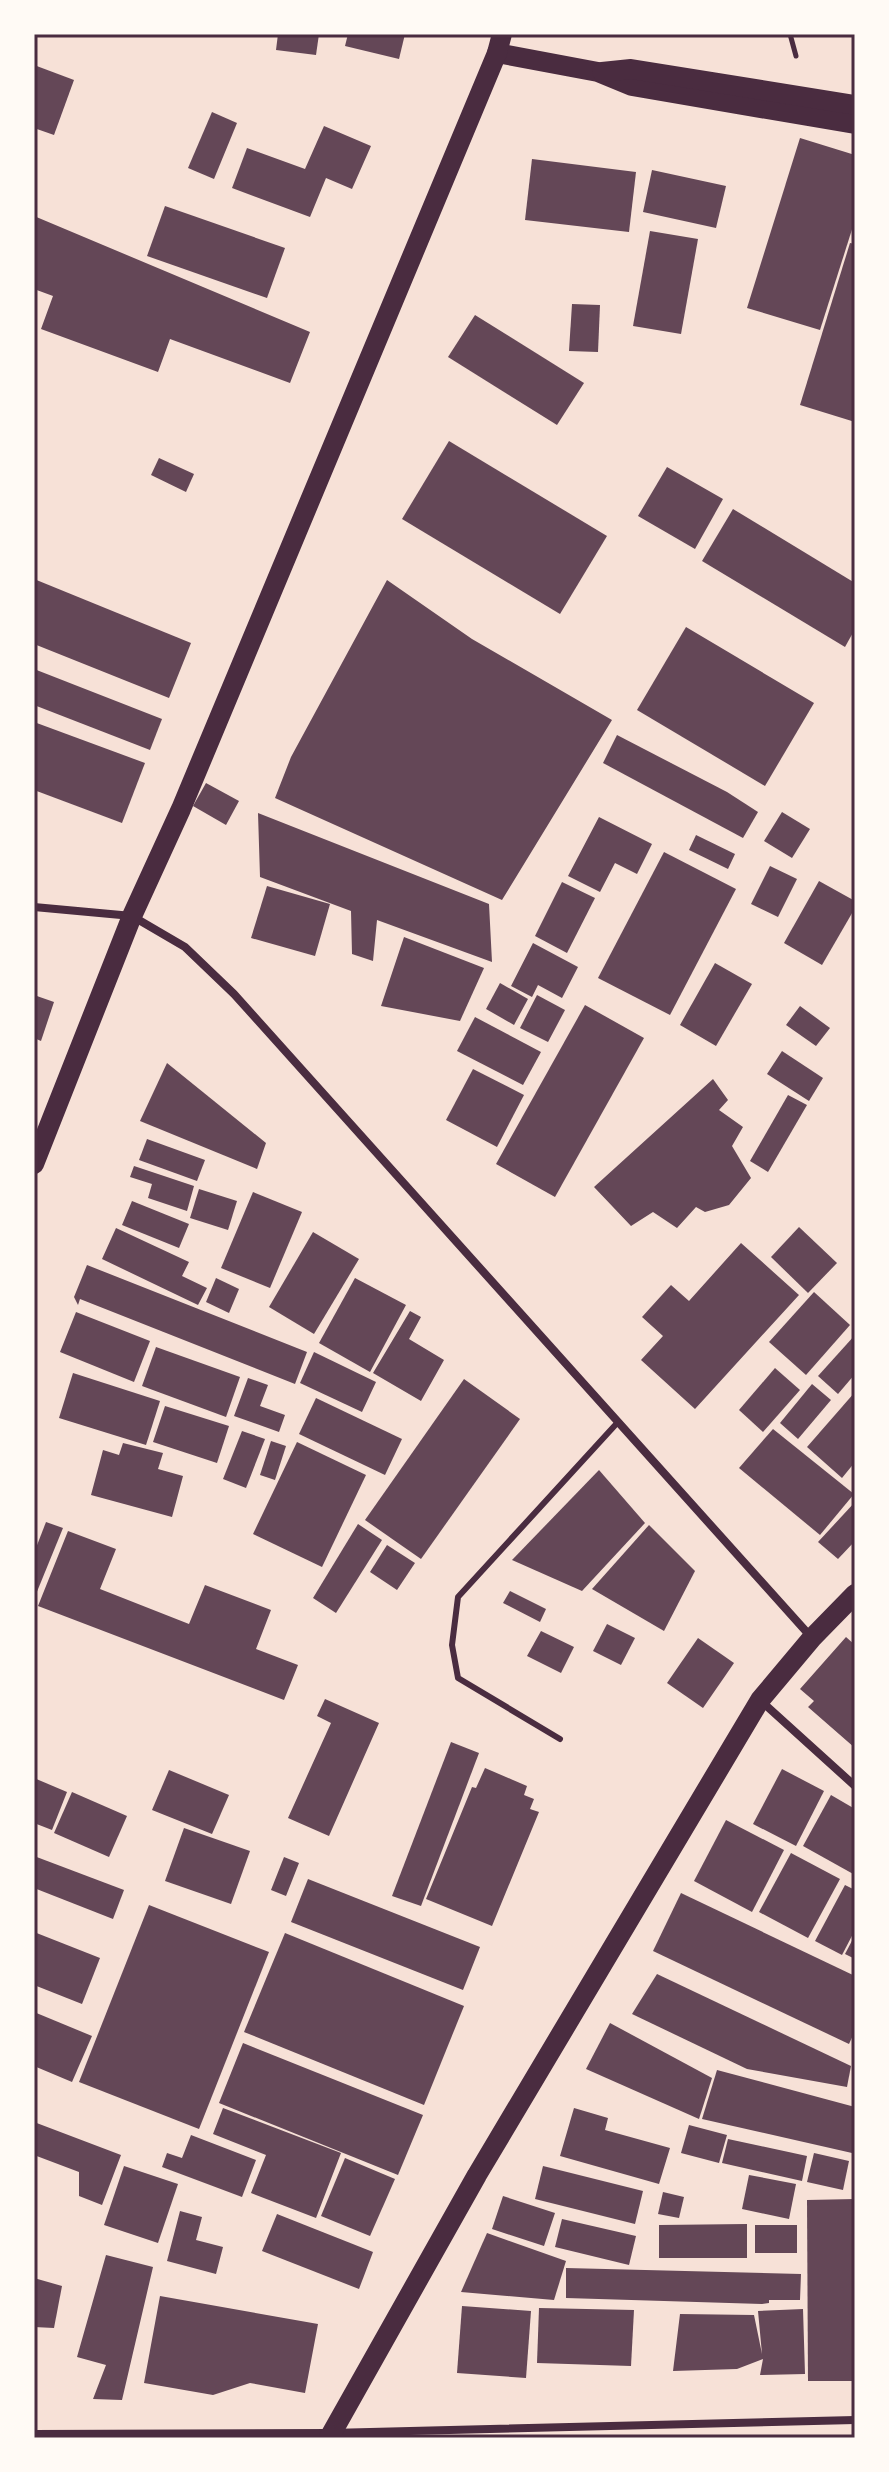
<svg xmlns="http://www.w3.org/2000/svg" width="889" height="2472" font-family="'Golos Text',sans-serif">
	<rect width="100%" height="100%" fill="#f7e1d7"/>
	<g fill="#644757">
		<polygon points="278,34 319,34 316,55 276,50"/>
		<polygon points="348,34 405,34 399,59 345,46"/>
		<polygon points="34,65 74,80 54,135 34,128"/>
		<polygon points="212,112 237,123 214,179 188,168"/>
		<polygon points="324,126 371,146 352,189 326,178 310,217 232,188 247,148 305,169"/>
		<polygon points="800,138 855,155 855,220 820,330 747,308"/>
		<polygon points="532,159 636,172 629,232 525,220"/>
		<polygon points="652,170 726,186 716,228 643,212"/>
		<polygon points="165,206 285,248 267,298 147,256"/>
		<polygon points="34,216 310,332 290,383 170,339 158,372 41,329 53,296 34,289"/>
		<polygon points="650,231 698,239 681,334 633,326"/>
		<polygon points="850,243 855,244 855,422 800,405"/>
		<polygon points="572,304 600,305 598,352 569,351"/>
		<polygon points="475,315 584,383 557,425 448,357"/>
		<polygon points="449,441 607,536 560,614 402,519"/>
		<polygon points="159,458 194,474 186,492 151,475"/>
		<polygon points="667,467 723,499 695,549 638,516"/>
		<polygon points="733,509 855,583 855,629 845,647 702,561"/>
		<polygon points="34,579 191,643 169,698 34,644"/>
		<polygon points="387,580 472,639 612,720 502,900 275,798 291,757"/>
		<polygon points="686,627 814,703 765,786 637,710"/>
		<polygon points="34,669 162,719 150,750 34,705"/>
		<polygon points="34,722 145,763 122,823 34,790"/>
		<polygon points="617,735 727,792 758,812 743,838 603,763"/>
		<polygon points="206,783 239,801 226,825 193,806"/>
		<polygon points="782,812 810,829 792,858 764,841"/>
		<polygon points="258,813 489,904 492,962 377,920 373,961 352,954 351,911 260,877"/>
		<polygon points="599,817 652,844 637,874 615,863 600,892 568,876"/>
		<polygon points="696,835 735,854 728,869 689,850"/>
		<polygon points="664,852 736,889 670,1015 598,978"/>
		<polygon points="770,866 797,879 778,917 751,904"/>
		<polygon points="819,881 855,901 855,908 822,965 784,943"/>
		<polygon points="562,882 595,898 567,953 535,936"/>
		<polygon points="267,886 330,904 315,956 251,938"/>
		<polygon points="404,937 484,968 460,1021 381,1006"/>
		<polygon points="533,943 578,967 562,998 538,985 532,997 511,986"/>
		<polygon points="715,963 752,984 716,1046 680,1025"/>
		<polygon points="500,983 528,999 514,1025 486,1009"/>
		<polygon points="34,995 54,1002 41,1041 34,1038"/>
		<polygon points="537,995 565,1010 548,1042 520,1028"/>
		<polygon points="585,1005 644,1038 555,1197 496,1164"/>
		<polygon points="800,1006 830,1028 816,1046 786,1025"/>
		<polygon points="475,1017 541,1052 523,1085 457,1051"/>
		<polygon points="782,1051 823,1078 809,1101 767,1074"/>
		<polygon points="167,1063 266,1143 257,1169 140,1121"/>
		<polygon points="473,1069 524,1095 497,1147 446,1120"/>
		<polygon points="713,1079 728,1100 719,1110 743,1127 732,1146 751,1178 729,1205 705,1212 696,1207 677,1228 653,1212 631,1226 594,1187"/>
		<polygon points="788,1095 807,1105 768,1172 750,1161"/>
		<polygon points="147,1139 205,1160 197,1181 139,1160"/>
		<polygon points="134,1166 194,1186 187,1211 148,1198 152,1184 130,1177"/>
		<polygon points="199,1189 237,1201 228,1230 190,1218"/>
		<polygon points="253,1192 302,1212 270,1288 221,1268"/>
		<polygon points="132,1201 189,1224 179,1248 122,1225"/>
		<polygon points="799,1227 837,1263 808,1293 771,1257"/>
		<polygon points="116,1228 189,1262 182,1276 207,1288 198,1305 102,1259"/>
		<polygon points="313,1232 359,1259 314,1334 269,1307"/>
		<polygon points="741,1243 799,1295 695,1409 641,1360 663,1336 642,1317 671,1285 689,1301"/>
		<polygon points="87,1265 307,1352 295,1384 80,1299 78,1305 74,1297"/>
		<polygon points="216,1278 239,1289 229,1313 206,1302"/>
		<polygon points="355,1278 406,1305 370,1372 319,1343"/>
		<polygon points="814,1292 850,1325 806,1375 769,1342"/>
		<polygon points="410,1311 421,1317 409,1339 444,1360 421,1401 373,1373"/>
		<polygon points="76,1312 150,1341 134,1382 60,1352"/>
		<polygon points="855,1335 855,1374 838,1394 818,1376"/>
		<polygon points="156,1347 240,1377 226,1417 142,1386"/>
		<polygon points="314,1352 376,1382 362,1412 300,1383"/>
		<polygon points="775,1368 800,1390 763,1432 739,1410"/>
		<polygon points="73,1373 160,1401 146,1445 59,1418"/>
		<polygon points="248,1378 268,1385 260,1406 285,1415 279,1432 234,1416"/>
		<polygon points="464,1379 520,1419 421,1559 365,1520"/>
		<polygon points="812,1384 831,1400 798,1439 780,1423"/>
		<polygon points="855,1392 855,1462 842,1478 807,1447"/>
		<polygon points="316,1398 402,1439 385,1475 299,1434"/>
		<polygon points="165,1406 229,1426 217,1463 153,1442"/>
		<polygon points="773,1429 854,1494 820,1535 739,1468"/>
		<polygon points="242,1431 265,1439 246,1488 223,1479"/>
		<polygon points="271,1441 286,1446 275,1480 260,1475"/>
		<polygon points="297,1442 366,1475 322,1567 253,1534"/>
		<polygon points="123,1443 163,1453 158,1469 183,1476 172,1517 91,1495 103,1450 119,1455"/>
		<polygon points="599,1470 645,1523 582,1591 512,1560"/>
		<polygon points="855,1502 855,1541 838,1559 818,1542"/>
		<polygon points="46,1522 63,1528 34,1599 34,1553"/>
		<polygon points="358,1524 382,1540 336,1613 313,1598"/>
		<polygon points="649,1525 695,1571 664,1631 592,1589"/>
		<polygon points="68,1531 116,1549 100,1589 189,1624 205,1585 271,1610 256,1649 298,1665 284,1700 38,1606"/>
		<polygon points="387,1545 415,1563 397,1590 370,1572"/>
		<polygon points="510,1591 546,1609 540,1622 503,1603"/>
		<polygon points="607,1624 635,1638 621,1665 593,1651"/>
		<polygon points="541,1631 574,1647 561,1673 527,1656"/>
		<polygon points="846,1637 855,1645 855,1748 808,1707 814,1701 800,1689"/>
		<polygon points="698,1638 734,1663 703,1708 667,1683"/>
		<polygon points="325,1699 379,1723 329,1836 288,1818 331,1723 317,1716"/>
		<polygon points="451,1742 479,1753 421,1906 392,1896"/>
		<polygon points="485,1768 527,1786 524,1795 534,1799 530,1809 539,1812 492,1926 426,1899 472,1787 476,1788"/>
		<polygon points="782,1769 824,1791 796,1846 753,1824"/>
		<polygon points="169,1770 229,1795 212,1834 152,1810"/>
		<polygon points="34,1778 67,1792 52,1830 34,1823"/>
		<polygon points="72,1792 127,1816 109,1857 54,1833"/>
		<polygon points="831,1795 855,1809 855,1875 803,1846"/>
		<polygon points="726,1820 784,1850 752,1912 694,1881"/>
		<polygon points="184,1828 250,1851 231,1904 165,1881"/>
		<polygon points="791,1853 840,1879 808,1938 759,1912"/>
		<polygon points="34,1856 124,1890 113,1919 34,1888"/>
		<polygon points="284,1857 299,1863 286,1896 271,1890"/>
		<polygon points="308,1879 480,1947 463,1990 291,1922"/>
		<polygon points="845,1885 855,1890 855,1930 842,1955 815,1941"/>
		<polygon points="681,1893 855,1976 855,2031 849,2044 653,1951"/>
		<polygon points="149,1905 269,1952 199,2129 79,2082"/>
		<polygon points="34,1932 100,1958 82,2004 34,1985"/>
		<polygon points="285,1933 464,2006 424,2105 244,2032"/>
		<polygon points="855,1935 855,1959 845,1954"/>
		<polygon points="657,1974 851,2066 847,2087 747,2069 632,2014"/>
		<polygon points="34,2012 92,2036 72,2082 34,2066"/>
		<polygon points="610,2023 712,2078 699,2119 586,2069"/>
		<polygon points="243,2043 423,2115 398,2175 219,2103"/>
		<polygon points="717,2070 855,2107 852,2153 702,2119"/>
		<polygon points="223,2108 341,2153 316,2218 251,2193 266,2155 213,2134"/>
		<polygon points="574,2108 608,2118 605,2130 670,2148 659,2184 560,2156"/>
		<polygon points="34,2122 121,2155 102,2205 79,2196 79,2172 34,2155"/>
		<polygon points="689,2125 727,2135 719,2163 681,2153"/>
		<polygon points="191,2135 256,2160 242,2197 162,2167 167,2153 182,2158"/>
		<polygon points="728,2139 807,2156 802,2181 722,2163"/>
		<polygon points="814,2153 849,2161 843,2190 807,2182"/>
		<polygon points="345,2158 395,2179 370,2236 321,2216"/>
		<polygon points="124,2166 178,2184 158,2243 104,2225"/>
		<polygon points="543,2166 643,2191 635,2224 535,2199"/>
		<polygon points="749,2175 796,2184 789,2219 742,2209"/>
		<polygon points="663,2192 684,2197 679,2218 658,2214"/>
		<polygon points="503,2196 555,2213 544,2246 492,2229"/>
		<polygon points="855,2199 855,2381 808,2381 807,2200"/>
		<polygon points="180,2211 202,2217 196,2240 223,2247 216,2274 167,2261"/>
		<polygon points="277,2214 373,2252 359,2289 262,2251"/>
		<polygon points="562,2219 636,2236 629,2265 555,2247"/>
		<polygon points="747,2224 747,2258 659,2258 659,2225"/>
		<rect x="755" y="2225" width="42" height="28"/>
		<polygon points="487,2233 566,2261 554,2300 461,2292"/>
		<polygon points="106,2255 153,2267 122,2400 93,2399 106,2365 77,2357"/>
		<polygon points="566,2268 801,2274 800,2300 769,2300 769,2303 762,2304 566,2298"/>
		<polygon points="34,2278 62,2286 54,2328 34,2327"/>
		<polygon points="160,2296 318,2324 305,2393 250,2383 213,2395 144,2383"/>
		<polygon points="462,2306 531,2311 526,2378 457,2373"/>
		<polygon points="539,2308 634,2310 631,2366 537,2363"/>
		<polygon points="803,2309 805,2374 760,2375 763,2359 737,2369 673,2371 680,2314 754,2315 762,2354 758,2311"/>
	</g>
	<g fill="none" stroke-linecap="round" stroke-linejoin="round">
		<polyline stroke="#4a2c40" stroke-width="5" points="790,34 796,56"/>
		<polyline stroke="#4a2c40" stroke-width="6" points="560,1739 458,1678 452,1645 458,1597 618,1422"/>
		<g stroke="#4a2c40" stroke-width="8">
			<polyline points="34,907 132,916 185,947 234,994 812,1638"/>
			<polyline points="761,1701 855,1786"/>
			<polyline points="34,2434 330,2433 855,2420"/>
		</g>
		<g stroke="#4a2c40" stroke-width="20">
			<polyline points="497,53 598,72 632,86 855,124"/>
			<polyline points="602,72 631,69 855,105"/>
			<polyline points="34,1164 132,916 181,809 497,53 502,34"/>
			<polyline points="329,2438 477,2175 760,1700 812,1638 855,1594"/>
		</g>
	</g>
	<rect width="889" height="2472" fill="none" stroke="#fffaf5" stroke-width="72"/>
	<rect x="36" y="36" width="817" height="2400" fill="none" stroke="#4a2c40" stroke-width="3"/>
</svg>
